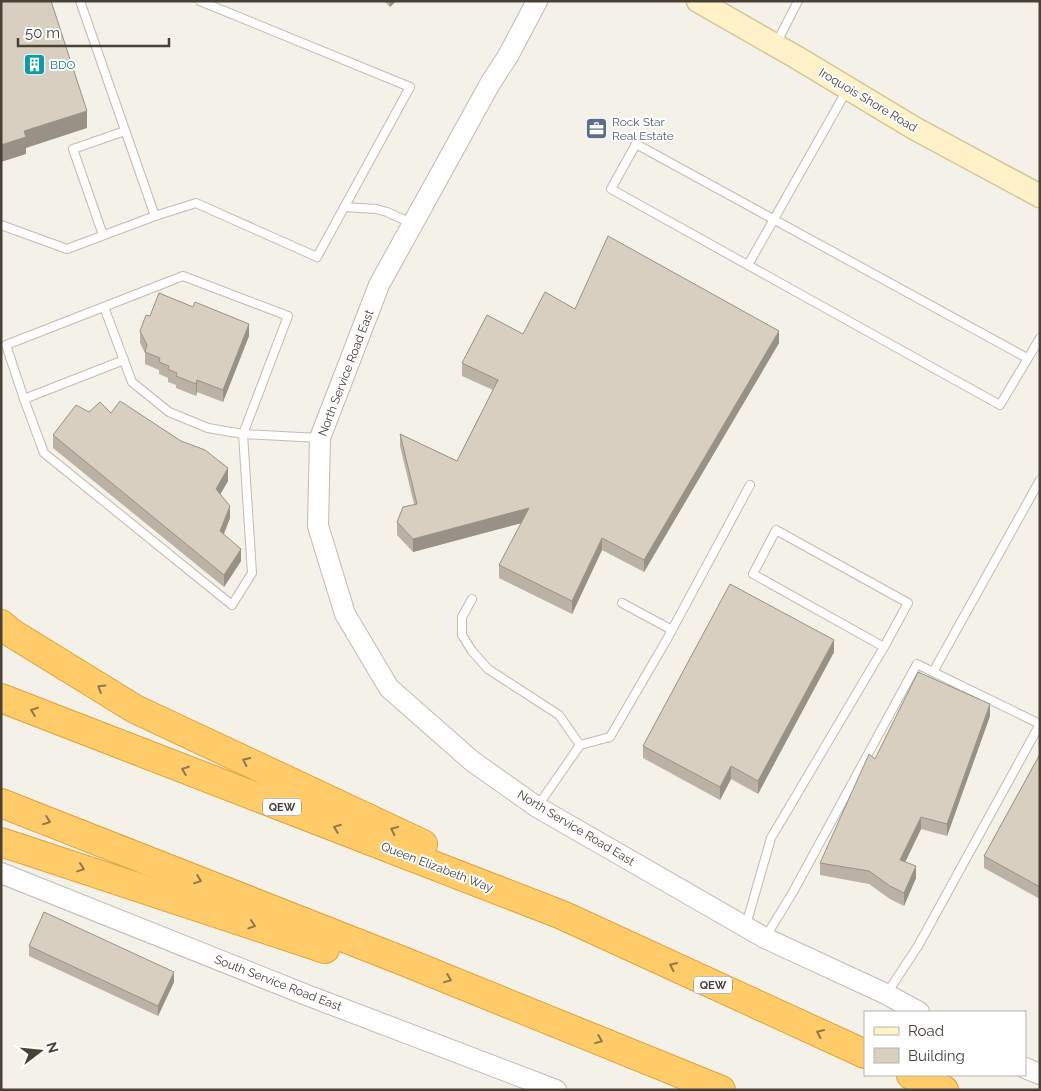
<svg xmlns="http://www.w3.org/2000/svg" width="1041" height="1091" font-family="Raleway,sans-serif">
	<rect width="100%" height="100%" fill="#f4f1e8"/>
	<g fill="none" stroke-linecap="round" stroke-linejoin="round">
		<defs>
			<g id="service">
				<polyline points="80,1 155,216"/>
				<polyline points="776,44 798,1"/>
				<polyline points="344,207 376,209 387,212 411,223"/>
				<polyline points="1,225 67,249 155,216 196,203 317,257 410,87 200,1"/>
				<polyline points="103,235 73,149 125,131"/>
				<polyline points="748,265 847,90"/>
				<polygon points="183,276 288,316 243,434 252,573 232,605 44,453 24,399 6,345"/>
				<polyline points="104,307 132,382 169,412 208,428 243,434 318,438"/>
				<polyline points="1027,358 636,144 611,189 1000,405 1040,338"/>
				<polyline points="24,399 124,360"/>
				<polyline points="472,599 462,617 462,635 472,651 488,669 559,715 580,745"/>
				<polyline points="622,603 672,630"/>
				<polyline points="933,672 1040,724"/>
				<polyline points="537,807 580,745 610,737 666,641 750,485"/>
				<polyline points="746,925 771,838 884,647 908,603 776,530 753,574 884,647"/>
				<polyline points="765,938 793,892 917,664 933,672 1040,480"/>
				<polyline points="887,993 918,946 1040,724"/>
			</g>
			<g id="tertiary">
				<polyline points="537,1 508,56 491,82 379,285 320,438 318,526 345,614 389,688 472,761 537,807 765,938 886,994 919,1012"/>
				<polyline points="1,873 304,994 556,1090"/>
				<polyline points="1025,1068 1040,1074"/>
			</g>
			<polyline id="secondary" points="698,1 796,57 914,128 1040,196"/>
			<g id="motorway">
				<polyline points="1,624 10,632 135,709 423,844"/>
				<polyline points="1,698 562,915 865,1054"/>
				<polyline points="1,803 403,961 721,1090"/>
				<polyline points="1,842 325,949"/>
				<polyline points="911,1075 944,1090"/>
			</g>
		</defs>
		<use href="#service" stroke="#c3bbae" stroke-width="10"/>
		<use href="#tertiary" stroke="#c3bbae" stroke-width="22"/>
		<use href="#secondary" stroke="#d5c598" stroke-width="25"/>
		<use href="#motorway" stroke="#e0a137" stroke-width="30"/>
		<use href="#service" stroke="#fff" stroke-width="8"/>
		<use href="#tertiary" stroke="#fff" stroke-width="20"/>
		<use href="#secondary" stroke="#fff1c8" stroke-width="22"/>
		<use href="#motorway" stroke="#ffcc69" stroke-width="28"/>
	</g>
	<g fill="#bbb2a5">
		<polygon points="384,1 396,1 390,7"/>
		<polygon points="575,309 779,343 644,572 602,550 572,614 499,578 499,565 522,523 413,552 397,535 397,522 414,504 400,446 400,434 457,461 493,390 462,376 462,363"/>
		<polygon points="150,316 249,336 223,402 197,392 196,396 176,388 176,385 168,382 168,378 159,374 159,370 145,364 145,353 140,343 140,331"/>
		<polygon points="89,412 111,413 228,481 220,494 230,518 224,534 241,561 224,587 53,448 53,435"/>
		<polygon points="834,652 758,794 731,779 720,800 643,758 643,746"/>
		<polygon points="990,716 947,836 921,829 905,862 916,878 904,906 890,899 869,884 820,875 820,863 875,759"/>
		<polygon points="1040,754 1040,899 984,868 984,856"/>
		<polygon points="29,946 174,982 158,1016 29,956"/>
	</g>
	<g fill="#989186">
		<polygon points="390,1 396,1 390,7"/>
		<polygon points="87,111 87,128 26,148 26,154 1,162 1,145 24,131"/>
		<polygon points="249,324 249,336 223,402 223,390"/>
		<polygon points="779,331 779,343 644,572 644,560"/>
		<polygon points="197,380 197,392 196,396 196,384"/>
		<polygon points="228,468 228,481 216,502 216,489"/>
		<polygon points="230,506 230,518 220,543 220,531"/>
		<polygon points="529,508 529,521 413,552 413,539"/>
		<polygon points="602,538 602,550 572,614 572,601"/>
		<polygon points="241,549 241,561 224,587 224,575"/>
		<polygon points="834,640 834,652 758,794 758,781"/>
		<polygon points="990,704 990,716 947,836 947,824"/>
		<polygon points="731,766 731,779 720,800 720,787"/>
		<polygon points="921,817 921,829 900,873 900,860"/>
		<polygon points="916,866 916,878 904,906 904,893"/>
		<polygon points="174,972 174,982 158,1016 158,1006"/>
	</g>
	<g fill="#d9cfc0" stroke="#989186">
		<polygon points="1,1 51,1 87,111 24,131 26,137 1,145"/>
		<polygon points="608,236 779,331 644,560 602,538 572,601 499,565 529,508 413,539 397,522 403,507 417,504 400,434 457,461 498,380 462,363 487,315 523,334 545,292 575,309"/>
		<polygon points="159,293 193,307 195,302 249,324 223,390 197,380 196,384 176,376 177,373 168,369 169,366 159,362 160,358 145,352 147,345 140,331 146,315 150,316"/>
		<polygon points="120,401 181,441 205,450 228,468 216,489 230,506 220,531 241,549 224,575 53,435 76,405 89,412 100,402 111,413"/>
		<polygon points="730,584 834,640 758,781 731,766 720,787 643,746"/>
		<polygon points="918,672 990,704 947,824 921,817 900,860 916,866 904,893 890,886 869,871 820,863 869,754 875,759"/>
		<polygon points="1040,754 1040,887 984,856"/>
		<polygon points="44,912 174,972 158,1006 29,946"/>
	</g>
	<defs><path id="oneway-chevron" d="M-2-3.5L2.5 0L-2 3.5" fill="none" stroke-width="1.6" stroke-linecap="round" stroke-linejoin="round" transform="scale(1.25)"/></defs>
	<g stroke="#91794b">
		<use href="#oneway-chevron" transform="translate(101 688) rotate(-148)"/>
		<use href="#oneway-chevron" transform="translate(34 711) rotate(-159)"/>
		<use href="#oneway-chevron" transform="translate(246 761) rotate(-155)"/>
		<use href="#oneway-chevron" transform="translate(185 770) rotate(-159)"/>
		<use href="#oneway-chevron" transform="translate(47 821) rotate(21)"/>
		<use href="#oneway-chevron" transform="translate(337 828) rotate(-159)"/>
		<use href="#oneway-chevron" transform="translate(394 830) rotate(-155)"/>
		<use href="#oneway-chevron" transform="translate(81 868) rotate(18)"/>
		<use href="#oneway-chevron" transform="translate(198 880) rotate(21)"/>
		<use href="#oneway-chevron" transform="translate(252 925) rotate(18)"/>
		<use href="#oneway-chevron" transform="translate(673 966) rotate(-155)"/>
		<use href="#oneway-chevron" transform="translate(448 979) rotate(22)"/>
		<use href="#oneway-chevron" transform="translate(820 1033) rotate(-155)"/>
		<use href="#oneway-chevron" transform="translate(599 1040) rotate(22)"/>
	</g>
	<defs>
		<symbol id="building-square" viewBox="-11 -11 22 22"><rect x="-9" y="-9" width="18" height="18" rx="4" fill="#0f9aa8" stroke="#fff"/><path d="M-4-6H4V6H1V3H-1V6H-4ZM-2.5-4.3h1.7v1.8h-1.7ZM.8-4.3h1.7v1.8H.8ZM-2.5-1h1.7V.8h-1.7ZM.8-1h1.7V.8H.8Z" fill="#fff"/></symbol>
		<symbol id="office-square" viewBox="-11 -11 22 22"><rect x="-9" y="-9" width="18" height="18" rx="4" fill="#5c6f8a" stroke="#fff"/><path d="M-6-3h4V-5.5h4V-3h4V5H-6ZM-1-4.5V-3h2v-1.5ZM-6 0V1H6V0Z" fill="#fff"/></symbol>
	</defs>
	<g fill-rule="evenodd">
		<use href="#building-square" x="22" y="52" width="25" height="25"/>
		<use href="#office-square" x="584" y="116" width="25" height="25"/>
	</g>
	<g text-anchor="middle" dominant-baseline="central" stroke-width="4" stroke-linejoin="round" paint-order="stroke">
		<g fill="#fff" stroke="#7f7a73" stroke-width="1">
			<rect x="263" y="798.5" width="38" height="17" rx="4"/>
			<rect x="694" y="976.5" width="38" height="17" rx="4"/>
		</g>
		<g font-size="11" font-weight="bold" fill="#484137">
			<text x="282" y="807">QEW</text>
			<text x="713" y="985">QEW</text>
		</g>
		<g font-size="12" fill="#0d838f" stroke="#fff" text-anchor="start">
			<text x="50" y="65">BDO</text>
		</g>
		<g font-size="12" fill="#484137" stroke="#fff">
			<text transform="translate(868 100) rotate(31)">Iroquois Shore Road</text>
			<text transform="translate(346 373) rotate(-69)">North Service Road East</text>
			<text transform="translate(576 828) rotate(31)">North Service Road East</text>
			<text transform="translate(437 867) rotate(21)">Queen Elizabeth Way</text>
			<text transform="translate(278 983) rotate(21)">South Service Road East</text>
		</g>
		<g font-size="12" fill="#4e5e75" stroke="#fff" text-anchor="start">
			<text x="612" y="122">Rock Star<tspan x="612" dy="14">Real Estate</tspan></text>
		</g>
	</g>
	<rect width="1041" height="1091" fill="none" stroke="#484137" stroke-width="5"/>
	<rect x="864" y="1011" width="162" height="65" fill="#ffffff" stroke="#b6b3af"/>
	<rect x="874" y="1027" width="25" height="8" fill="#fff1c8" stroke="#b6b3af"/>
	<text x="908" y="1036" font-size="15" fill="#484137">Road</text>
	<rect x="874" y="1048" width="25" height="15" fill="#d9cfc0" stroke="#b6b3af"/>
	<text x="908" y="1061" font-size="15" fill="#484137">Building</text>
	<g transform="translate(40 1051) rotate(74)" stroke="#ffffff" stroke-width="4" paint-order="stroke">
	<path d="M0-4L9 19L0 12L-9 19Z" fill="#484137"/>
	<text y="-8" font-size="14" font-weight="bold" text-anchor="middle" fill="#484137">N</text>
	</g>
	<path d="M18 38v8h151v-8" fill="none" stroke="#484137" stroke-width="2.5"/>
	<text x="25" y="38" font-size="15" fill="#484137" stroke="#ffffff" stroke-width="4" paint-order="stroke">50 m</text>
</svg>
